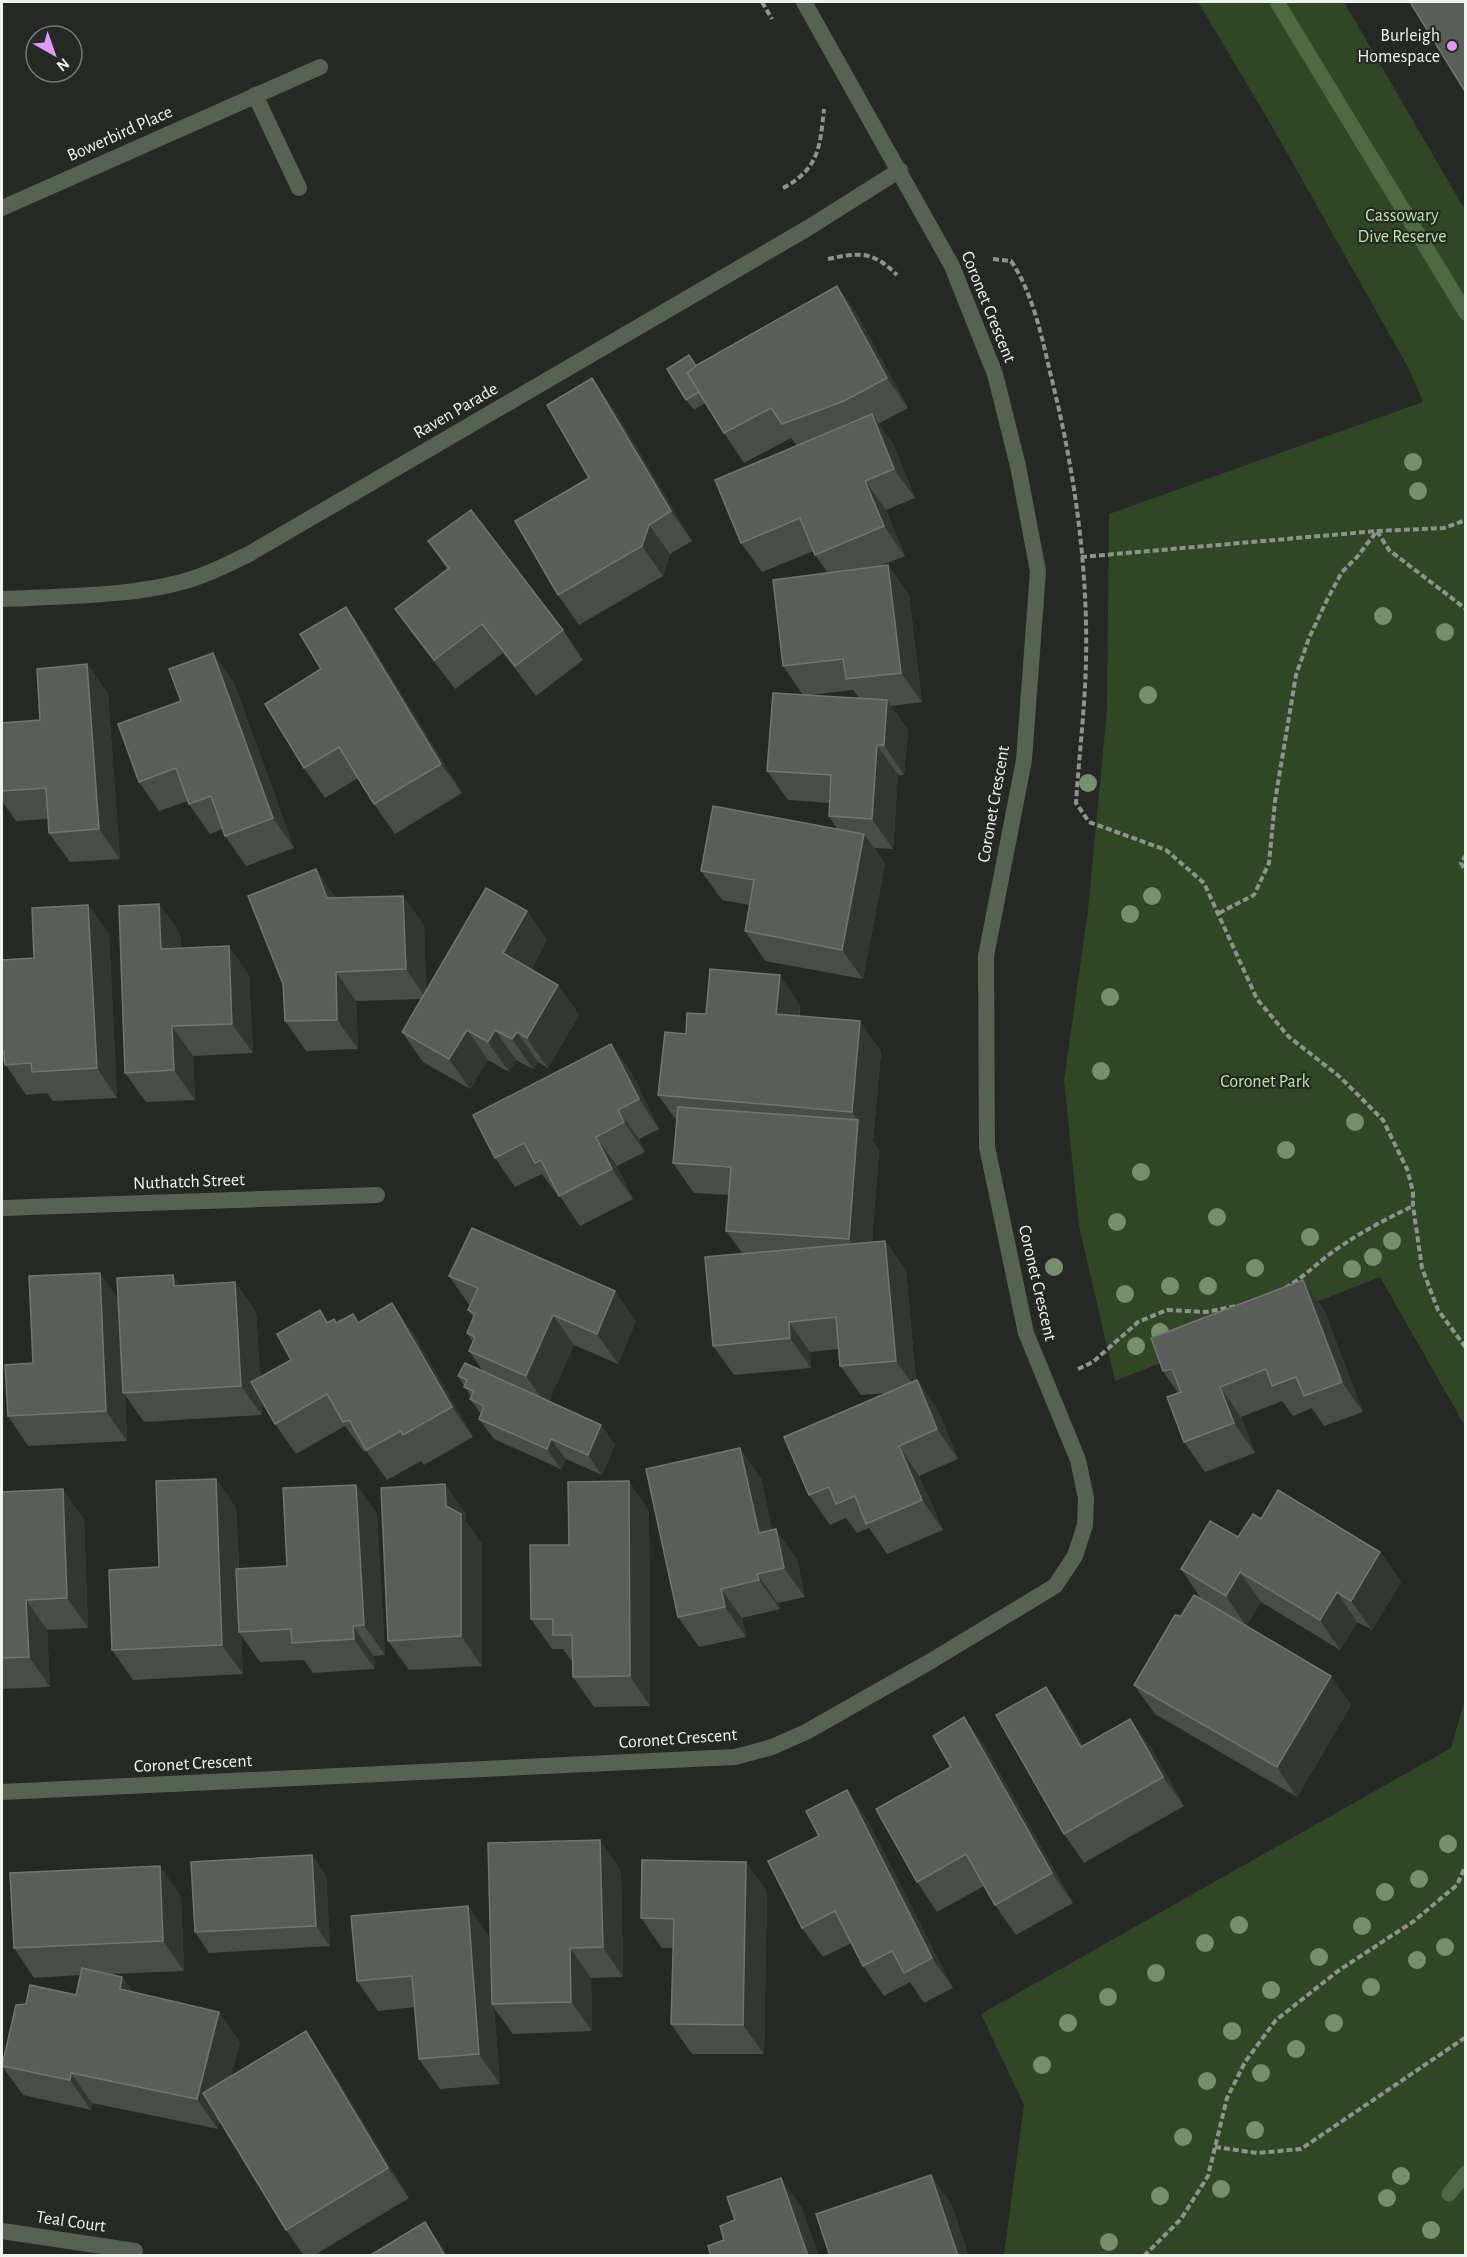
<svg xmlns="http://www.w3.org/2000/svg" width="1467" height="2257" font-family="'Alegreya Sans',sans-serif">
	<rect width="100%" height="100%" fill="#252824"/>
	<g fill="#304726">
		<polygon points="1198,2 1344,2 1465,210 1465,1426 1380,1277 1115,1381 1079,1226 1064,1080 1088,910 1107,710 1109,514 1423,402 1409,369 1273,128"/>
		<polygon points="1465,1699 1465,2255 1004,2255 1024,2105 981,2014 1451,1748"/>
	</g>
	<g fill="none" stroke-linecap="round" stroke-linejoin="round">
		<g stroke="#4e6a43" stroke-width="15">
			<polyline points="1277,2 1466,313"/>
			<polyline points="1449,2194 1466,2173"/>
		</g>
		<g stroke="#8f928e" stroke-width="4" stroke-dasharray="6 3" stroke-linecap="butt">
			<polyline points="762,2 772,19"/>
			<path d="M783 188C819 169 820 147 824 109"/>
			<path d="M828 259C860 252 873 251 897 275"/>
			<path d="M993 259 1011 261C1032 291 1042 337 1050 372 1074 467 1088 564 1086 661 1085 708 1079 756 1076 803L1089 822 1166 850 1204 883 1257 999 1288 1036 1340 1077 1383 1120 1407 1169 1413 1192V1206L1422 1268 1438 1310 1466 1348"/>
			<polyline points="1081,557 1377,531 1444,528 1466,520"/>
			<polyline points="1466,855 1461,863 1466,872"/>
			<polyline points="1219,913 1254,895 1269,863 1275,801 1296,675 1309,638 1327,600 1342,572 1357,557 1377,531 1389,550 1466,609"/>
			<path d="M1285 1288C1303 1278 1317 1263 1334 1251 1359 1233 1386 1219 1413 1206"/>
			<polyline points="1078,1369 1093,1362 1138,1322 1167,1310 1206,1312 1237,1306"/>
			<polyline points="1215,2147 1257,2153 1301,2149 1466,2037"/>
			<polyline points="1144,2256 1181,2219 1208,2176 1227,2098 1245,2062 1276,2020 1338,1971 1414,1921 1457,1885 1466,1865"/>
		</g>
		<g stroke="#576352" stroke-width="16">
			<polyline points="255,95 299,188"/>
			<polyline points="2,208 320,67"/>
			<path d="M2 599C61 596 148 597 203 575 219 569 234 561 249 554L808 228 900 170"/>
			<polyline points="2,1208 377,1195"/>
			<polyline points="2,1792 735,1757 772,1747 806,1732 931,1661 1055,1586 1075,1556 1085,1525 1086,1498 1078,1460 1026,1333 987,1147 986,956 1024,760 1038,571 1018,466 995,374 952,266 804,2"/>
			<polyline points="2,2231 135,2251"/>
		</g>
	</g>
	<g fill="#76906b">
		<circle cx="1413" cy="462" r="9"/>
		<circle cx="1418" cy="491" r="9"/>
		<circle cx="1383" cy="616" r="9"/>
		<circle cx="1445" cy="632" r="9"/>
		<circle cx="1148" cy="695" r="9"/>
		<circle cx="1088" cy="783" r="9"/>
		<circle cx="1152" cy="896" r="9"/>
		<circle cx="1130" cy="914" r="9"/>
		<circle cx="1110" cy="997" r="9"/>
		<circle cx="1101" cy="1071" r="9"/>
		<circle cx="1355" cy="1122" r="9"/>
		<circle cx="1286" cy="1150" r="9"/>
		<circle cx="1141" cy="1172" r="9"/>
		<circle cx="1217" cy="1217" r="9"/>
		<circle cx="1117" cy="1222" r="9"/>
		<circle cx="1310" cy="1237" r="9"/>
		<circle cx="1392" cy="1241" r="9"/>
		<circle cx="1373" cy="1257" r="9"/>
		<circle cx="1054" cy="1267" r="9"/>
		<circle cx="1255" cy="1268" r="9"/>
		<circle cx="1352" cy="1269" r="9"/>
		<circle cx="1170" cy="1286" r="9"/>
		<circle cx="1208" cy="1286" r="9"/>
		<circle cx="1125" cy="1294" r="9"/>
		<circle cx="1160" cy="1332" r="9"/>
		<circle cx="1136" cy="1346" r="9"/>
		<circle cx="1448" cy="1844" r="9"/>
		<circle cx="1419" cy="1879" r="9"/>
		<circle cx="1385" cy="1892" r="9"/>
		<circle cx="1239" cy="1925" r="9"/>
		<circle cx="1362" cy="1926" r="9"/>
		<circle cx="1205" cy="1943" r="9"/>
		<circle cx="1445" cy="1947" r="9"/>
		<circle cx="1319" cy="1957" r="9"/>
		<circle cx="1417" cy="1960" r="9"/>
		<circle cx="1156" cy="1973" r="9"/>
		<circle cx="1371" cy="1987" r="9"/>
		<circle cx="1271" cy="1990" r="9"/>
		<circle cx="1108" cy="1997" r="9"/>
		<circle cx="1068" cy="2023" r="9"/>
		<circle cx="1334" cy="2023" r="9"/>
		<circle cx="1232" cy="2031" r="9"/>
		<circle cx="1296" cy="2049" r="9"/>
		<circle cx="1042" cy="2065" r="9"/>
		<circle cx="1261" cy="2073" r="9"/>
		<circle cx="1207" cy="2081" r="9"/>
		<circle cx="1255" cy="2130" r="9"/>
		<circle cx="1183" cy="2137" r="9"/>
		<circle cx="1401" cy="2176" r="9"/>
		<circle cx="1221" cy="2189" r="9"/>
		<circle cx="1160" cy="2196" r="9"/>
		<circle cx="1387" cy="2198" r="9"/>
		<circle cx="1431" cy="2230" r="9"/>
		<circle cx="1109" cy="2242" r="9"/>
	</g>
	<g fill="#494c48" fill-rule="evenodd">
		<path d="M837 286 858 316 908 408 878 424 893 444 915 498 886 510 905 556 880 566 888 565 909 595 922 702 891 706 908 730 904 775H898L893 849 874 848 885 864 863 979 765 961 745 931 749 905 722 900 701 871 837 829 829 816 830 803 788 800 767 771 803 695 783 666 828 573 815 555 814 551 762 572 741 543 797 446 791 438 744 463 724 433 705 403 694 410 686 400 696 365ZM853 690 859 698 810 695Z"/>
		<polygon points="613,408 692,541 670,554 663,576 579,625 558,595 589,478"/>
		<polygon points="428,541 563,630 583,660 536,696 503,653 455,689 416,638 395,609 447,569"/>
		<polygon points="366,636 462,793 395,834 374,804 358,778 325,798 304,768 321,669"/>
		<polygon points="213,653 234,683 294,848 246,866 225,836 222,829 210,834 189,804 188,801 159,811 139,782 181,701"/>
		<polygon points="87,664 108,694 120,859 70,862 49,833 48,819 16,821 2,801 2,723 40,720"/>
		<polygon points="336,898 424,925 426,991 527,911 547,940 531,970 558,985 579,1015 548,1068 538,1062 533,1069 516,1060 509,1072 488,1060 470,1089 423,1062 402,1032 422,999 356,1001 358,1049 306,1051 285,1021"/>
		<polygon points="159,904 180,933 181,948 249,975 253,1053 193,1056 195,1100 146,1102 125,1073"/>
		<polygon points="88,905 109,934 117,1098 53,1101 47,1093 26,1095 2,1059 2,960 34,958"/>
		<polygon points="800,1005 800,1016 881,1051 873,1141 879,1150 872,1242 885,1241 906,1271 916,1381 917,1380 938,1410 958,1459 919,1476 943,1530 887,1554 869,1528 857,1533 846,1518 830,1525 809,1495 887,1393 861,1395 840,1366 839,1349 810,1352 811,1368 734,1375 713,1346 743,1254 726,1231 729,1195 694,1193 673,1163 677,1121 658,1095 686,1034 706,1014"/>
		<polygon points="611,1044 632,1074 659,1129 639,1139 645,1152 617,1166 633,1199 580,1226 557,1192 556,1193 542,1174 515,1187 495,1158"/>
		<polygon points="449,1276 636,1321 618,1364 574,1345 549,1401 601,1425 615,1445 602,1475 566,1459 561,1469 494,1439 479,1419 481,1414 470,1399 471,1397 458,1376 483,1371 469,1351 473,1342 467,1333 473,1317 468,1310 470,1306"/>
		<polygon points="1303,1280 1324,1310 1363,1412 1324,1426 1312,1408 1293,1416 1282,1401 1241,1417 1255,1453 1205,1472 1184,1442 1178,1393 1163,1371"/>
		<polygon points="235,1282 256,1312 260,1378 291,1360 320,1310 328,1322 337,1323 359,1322 413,1333 473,1437 424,1465 421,1461 387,1480 366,1451 364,1452 345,1426 296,1454 275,1424 261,1399 262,1415 144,1422 125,1395 127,1441 28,1446 8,1416 33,1363 118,1299 181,1286"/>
		<polygon points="761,1478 772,1530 797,1559 805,1597 778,1603 780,1609 742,1618 746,1637 699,1647 678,1617"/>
		<polygon points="216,1479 236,1508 239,1569 287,1566 356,1485 377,1514 385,1655 374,1656 375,1669 313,1673 304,1660 260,1662 241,1635 243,1674 133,1680 112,1650 159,1567"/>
		<polygon points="2,1492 84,1519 88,1628 47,1630 50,1687 2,1689"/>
		<polygon points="649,1511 650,1706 594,1707 573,1677 573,1663 563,1649 552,1649 531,1619 569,1545"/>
		<polygon points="466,1514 466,1522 482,1544 482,1666 409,1670 388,1641"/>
		<polygon points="1261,1519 1380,1552 1401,1582 1372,1630 1357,1622 1340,1650 1261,1602 1246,1626 1201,1599 1181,1569 1238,1537"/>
		<polygon points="1331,1676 1351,1705 1297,1797 1155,1714 1134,1685"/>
		<polygon points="964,1717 985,1747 1073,1903 1016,1935 995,1905 984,1886 937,1912 917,1882 951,1767"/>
		<polygon points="1067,1717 1083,1745 1130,1719 1151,1748 1184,1806 1084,1863 1064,1834"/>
		<polygon points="847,1790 867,1820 953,1988 924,2003 910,1982 884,1996 863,1966 852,1943 823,1957 802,1928"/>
		<polygon points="746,1862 767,1892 764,2054 692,2054 671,2024 673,1948 662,1948 641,1918"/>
		<polygon points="621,1870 623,1977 591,1978 592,2031 513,2034 494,2008 500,2084 440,2089 419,2059 415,2007 378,2011 357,1981 468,1906 488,1935 491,1967"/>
		<polygon points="326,1875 330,1946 209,1953 195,1932"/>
		<polygon points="181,1896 184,1971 110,1974 122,1977 133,1992 219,2012 240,2042 231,2077 326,2061 409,2198 313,2256 304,2256 286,2230 220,2121 218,2129 92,2103 91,2110 23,2095 2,2066 26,2004 76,1995 80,1975 34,1978 14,1948"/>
	</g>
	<g fill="#333632">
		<polygon points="837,286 858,316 908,408 887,378"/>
		<polygon points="592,378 613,408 692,541 671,511"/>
		<polygon points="872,414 893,444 915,498 894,469"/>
		<polygon points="865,481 886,510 905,556 884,526"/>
		<polygon points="649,525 670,554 663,576 642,546"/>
		<polygon points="888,565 909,595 922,702 901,673"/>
		<polygon points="346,607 366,636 462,793 441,764"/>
		<polygon points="213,653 234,683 294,848 273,818"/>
		<polygon points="87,664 108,694 120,859 99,829"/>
		<polygon points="887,700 908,730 904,775 884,745"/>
		<polygon points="877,745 898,775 893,849 872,819"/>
		<polygon points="864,834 885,864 863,979 842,950"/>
		<polygon points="316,869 337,899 327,898"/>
		<polygon points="403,896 424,925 426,998 406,969"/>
		<polygon points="159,904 180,933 182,979 161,949"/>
		<polygon points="88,905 109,934 117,1098 97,1068"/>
		<polygon points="527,911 547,940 524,983 503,953"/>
		<polygon points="229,946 249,975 253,1053 232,1024"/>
		<polygon points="336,972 356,1001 358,1049 337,1020"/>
		<polygon points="780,975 800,1005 797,1044 776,1014"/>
		<polygon points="558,985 579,1015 548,1068 527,1038"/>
		<polygon points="860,1021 881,1051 873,1141 879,1150 870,1269 849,1239 858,1120 852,1112"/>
		<polygon points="172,1026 193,1056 195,1100 174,1070"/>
		<polygon points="467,1030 488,1060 470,1089 449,1059"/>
		<polygon points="495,1030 516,1060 509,1072 488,1042"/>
		<polygon points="517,1032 538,1062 533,1069 512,1039"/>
		<polygon points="611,1044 632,1074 659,1129 639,1099"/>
		<polygon points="618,1110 639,1139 645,1152 624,1122"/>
		<polygon points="596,1137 617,1166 633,1199 612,1169"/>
		<polygon points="885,1241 906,1271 917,1390 896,1361"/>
		<polygon points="100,1273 121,1303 123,1393 125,1395 127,1441 106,1411"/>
		<polygon points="173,1275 194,1305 174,1286"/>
		<polygon points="1303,1280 1324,1310 1363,1412 1342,1382"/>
		<polygon points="235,1282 256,1312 262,1415 241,1386"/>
		<polygon points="615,1291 636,1321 618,1364 597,1334"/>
		<polygon points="392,1303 413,1333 473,1437 452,1407"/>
		<polygon points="553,1315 574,1345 547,1406 526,1376"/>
		<polygon points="789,1322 810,1352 811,1368 790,1338"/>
		<polygon points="917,1380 938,1410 958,1459 937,1429"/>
		<polygon points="1220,1387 1241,1417 1255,1453 1234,1423"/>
		<polygon points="601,1425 615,1445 602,1475 588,1455"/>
		<polygon points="551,1439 566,1459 561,1469 547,1449"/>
		<polygon points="899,1446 919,1476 943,1530 922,1500"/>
		<polygon points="740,1448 761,1478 779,1563 759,1533"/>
		<polygon points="216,1479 236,1508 241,1632 239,1632 241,1635 243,1674 222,1645"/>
		<polygon points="629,1481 649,1511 650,1706 630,1676"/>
		<polygon points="445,1484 466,1514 466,1522 482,1544 482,1666 461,1636 446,1506"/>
		<polygon points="356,1485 377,1514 385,1655 364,1625"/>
		<polygon points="63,1489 84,1519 88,1628 67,1598"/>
		<polygon points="776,1529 797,1559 805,1597 784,1568"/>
		<polygon points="1380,1552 1401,1582 1372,1630 1351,1601"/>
		<polygon points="1240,1572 1261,1602 1246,1626 1226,1596"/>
		<polygon points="757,1574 778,1603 780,1609 759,1580"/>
		<polygon points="721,1589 742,1618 746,1637 725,1607"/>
		<polygon points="1337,1592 1357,1622 1340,1650 1320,1620"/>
		<polygon points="26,1600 47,1630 50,1687 29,1657"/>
		<polygon points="353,1626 374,1656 375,1669 354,1639"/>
		<polygon points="1331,1676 1351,1705 1297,1797 1277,1767"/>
		<polygon points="1046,1687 1067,1717 1101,1777 1081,1747"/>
		<polygon points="964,1717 985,1747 1073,1903 1052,1873"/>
		<polygon points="1130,1719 1151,1748 1184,1806 1163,1777"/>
		<polygon points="847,1790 867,1820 953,1988 932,1958"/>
		<polygon points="600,1840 621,1870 623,1977 603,1947"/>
		<polygon points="312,1855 326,1875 330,1946 316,1926"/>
		<polygon points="746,1862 767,1892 764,2054 743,2025"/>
		<polygon points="160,1866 181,1896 184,1971 163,1941"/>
		<polygon points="468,1906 488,1935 494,2004 492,2004 494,2008 500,2084 479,2054"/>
		<polygon points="570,1948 591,1978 592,2031 571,2002"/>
		<polygon points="122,1977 143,2006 120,1989"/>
		<polygon points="219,2012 240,2042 218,2129 197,2099"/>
		<polygon points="306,2031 326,2061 409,2198 388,2168"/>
		<polygon points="71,2073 92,2103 91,2110 70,2080"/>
		<polygon points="931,2175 952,2205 969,2256 958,2256"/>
		<polygon points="781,2178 802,2208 819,2256 808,2256"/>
		<polygon points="425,2222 446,2252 448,2256 445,2256"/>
	</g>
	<g fill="#5b5d5a" stroke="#727571" stroke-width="1.5">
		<polygon points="1410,2 1466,2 1466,93"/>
		<polygon points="837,286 887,378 844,401 782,424 771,408 724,433 687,373 695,366"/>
		<polygon points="689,355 696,366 687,373 699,392 686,400 667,369"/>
		<polygon points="592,378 671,511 649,525 642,546 558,595 515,521 589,478 547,405"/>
		<polygon points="872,414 894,469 865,481 884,526 815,555 800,518 741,543 715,480"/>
		<polygon points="471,510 563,630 515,666 482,624 434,660 395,609 449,568 428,541"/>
		<polygon points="888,565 901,673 846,679 843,659 783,666 773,580"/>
		<polygon points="346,607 441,764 374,804 339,747 304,768 265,704 321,669 300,634"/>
		<polygon points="213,653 273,818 225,836 211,796 189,804 176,768 139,782 118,724 181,701 169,669"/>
		<polygon points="87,664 99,829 49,833 46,788 2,791 2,723 40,720 37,669"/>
		<polygon points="773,693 887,700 884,745 877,745 872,819 829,816 831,775 767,771"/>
		<polygon points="713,806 864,834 842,950 745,931 754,880 701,871"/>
		<polygon points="316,869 327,898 403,896 406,969 336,972 337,1020 285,1021 283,984 248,896"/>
		<polygon points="486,888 527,911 503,953 558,985 527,1038 517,1032 512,1039 495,1030 488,1042 467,1030 449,1059 402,1032"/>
		<polygon points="159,904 161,949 229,946 232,1024 172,1026 174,1070 125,1073 119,906"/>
		<polygon points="88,905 97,1068 32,1072 31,1063 5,1065 4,1052 2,1053 2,960 34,958 32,908"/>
		<polygon points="710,969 780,975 776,1014 860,1021 852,1112 658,1095 665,1032 686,1034 687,1013 706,1014"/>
		<polygon points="611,1044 639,1099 618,1110 624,1122 596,1137 612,1169 559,1196 541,1160 535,1163 524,1143 495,1158 473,1115"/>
		<polygon points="678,1107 858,1120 849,1239 726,1231 731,1167 673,1163"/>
		<polygon points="472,1228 615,1291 597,1334 553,1315 526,1376 469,1351 475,1337 467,1333 475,1314 468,1310 478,1288 449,1276"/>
		<polygon points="885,1241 896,1361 840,1366 836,1317 789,1322 790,1338 713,1346 705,1257"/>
		<polygon points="100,1273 106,1411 8,1416 5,1365 33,1363 29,1276"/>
		<polygon points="173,1275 174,1286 235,1282 241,1386 123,1393 117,1278"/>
		<polygon points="1303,1280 1342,1382 1304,1396 1296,1377 1272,1386 1266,1369 1220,1387 1234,1423 1184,1442 1167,1397 1181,1392 1172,1369 1163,1371 1151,1338"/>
		<polygon points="392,1303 452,1407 403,1435 401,1431 366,1450 349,1420 343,1422 327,1394 275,1424 251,1382 291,1360 277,1334 320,1310 327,1323 334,1319 336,1323 353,1314 358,1323"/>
		<polygon points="465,1363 601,1425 588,1455 551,1439 547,1449 479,1419 484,1406 470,1399 474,1391 464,1387 467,1380 458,1376"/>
		<polygon points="917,1380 937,1429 899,1446 922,1500 866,1524 855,1496 836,1504 829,1487 809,1495 784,1437"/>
		<polygon points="740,1448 759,1533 776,1529 784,1568 757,1574 759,1580 721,1589 725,1607 678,1617 646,1469"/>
		<polygon points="216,1479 222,1645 112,1650 109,1570 159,1567 156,1481"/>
		<polygon points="629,1481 630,1676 573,1677 572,1635 553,1635 553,1619 531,1619 530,1545 569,1545 568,1482"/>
		<polygon points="445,1484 446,1506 461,1514 461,1636 388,1641 381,1488"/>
		<polygon points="356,1485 364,1625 353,1626 354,1639 292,1643 291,1629 239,1632 236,1569 287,1566 283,1488"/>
		<polygon points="63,1489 67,1598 26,1600 29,1657 2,1658 2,1492"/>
		<polygon points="1278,1490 1380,1552 1351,1601 1337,1592 1320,1620 1240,1572 1226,1596 1181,1569 1210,1521 1238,1537 1253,1514 1261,1519"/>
		<polygon points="1194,1595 1331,1676 1277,1767 1134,1685 1175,1615 1181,1616"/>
		<polygon points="1046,1687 1081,1747 1130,1719 1163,1777 1064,1834 996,1715"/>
		<polygon points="964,1717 1052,1873 995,1905 966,1854 917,1882 876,1809 951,1767 933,1736"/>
		<polygon points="847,1790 932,1958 904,1973 892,1951 863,1966 835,1911 802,1928 768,1861 819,1836 806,1811"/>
		<polygon points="600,1840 603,1947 570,1948 571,2002 492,2004 488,1843"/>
		<polygon points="312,1855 316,1926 195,1932 191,1862"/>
		<polygon points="642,1860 746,1862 743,2025 671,2024 674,1919 641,1918"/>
		<polygon points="160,1866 163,1941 14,1948 10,1873"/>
		<polygon points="468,1906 479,2054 419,2059 412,1976 357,1981 351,1916"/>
		<polygon points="82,1968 122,1977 120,1989 219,2012 197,2099 71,2073 70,2080 2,2066 16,2005 26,2004 30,1985 76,1995"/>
		<polygon points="306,2031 388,2168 286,2230 203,2093"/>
		<polygon points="931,2175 958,2256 830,2256 816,2214"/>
		<polygon points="781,2178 808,2256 711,2256 708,2246 724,2240 720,2226 735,2220 727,2197"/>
		<polygon points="425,2222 445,2256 369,2256"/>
	</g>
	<circle fill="#dc99f5" stroke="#252824" stroke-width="2" cx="1452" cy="46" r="6"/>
	<g text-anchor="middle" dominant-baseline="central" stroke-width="4.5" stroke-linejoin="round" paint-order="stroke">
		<g font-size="18" fill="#f0f2ef" stroke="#252824" text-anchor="end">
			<text x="1440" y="36">Burleigh<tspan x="1440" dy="21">Homespace</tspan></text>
		</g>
		<g font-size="18" fill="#f0f2ef" stroke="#252824">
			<text transform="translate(120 134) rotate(-24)">Bowerbird Place</text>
			<text transform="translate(988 307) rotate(68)">Coronet Crescent</text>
			<text transform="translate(456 411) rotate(-30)">Raven Parade</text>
			<text transform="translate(994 804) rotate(-80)">Coronet Crescent</text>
			<text transform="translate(189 1182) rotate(-2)">Nuthatch Street</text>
			<text transform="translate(1037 1283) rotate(77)">Coronet Crescent</text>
			<text transform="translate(678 1739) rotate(-4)">Coronet Crescent</text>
			<text transform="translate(193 1764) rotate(-3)">Coronet Crescent</text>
			<text transform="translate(71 2222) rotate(8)">Teal Court</text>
		</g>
		<g font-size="18" fill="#b9e6a5" stroke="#252824">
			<text x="1402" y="216">Cassowary<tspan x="1402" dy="21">Dive Reserve</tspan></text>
			<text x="1265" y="1082">Coronet Park</text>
		</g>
	</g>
	<rect width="1467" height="2257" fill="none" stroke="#f0f2ef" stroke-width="6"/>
	<g transform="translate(54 54) rotate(140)"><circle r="28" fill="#252824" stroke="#767975" stroke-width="1.5"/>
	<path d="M0-4.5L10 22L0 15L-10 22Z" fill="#dc99f5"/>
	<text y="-9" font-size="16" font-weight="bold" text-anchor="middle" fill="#f0f2ef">N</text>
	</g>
</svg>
